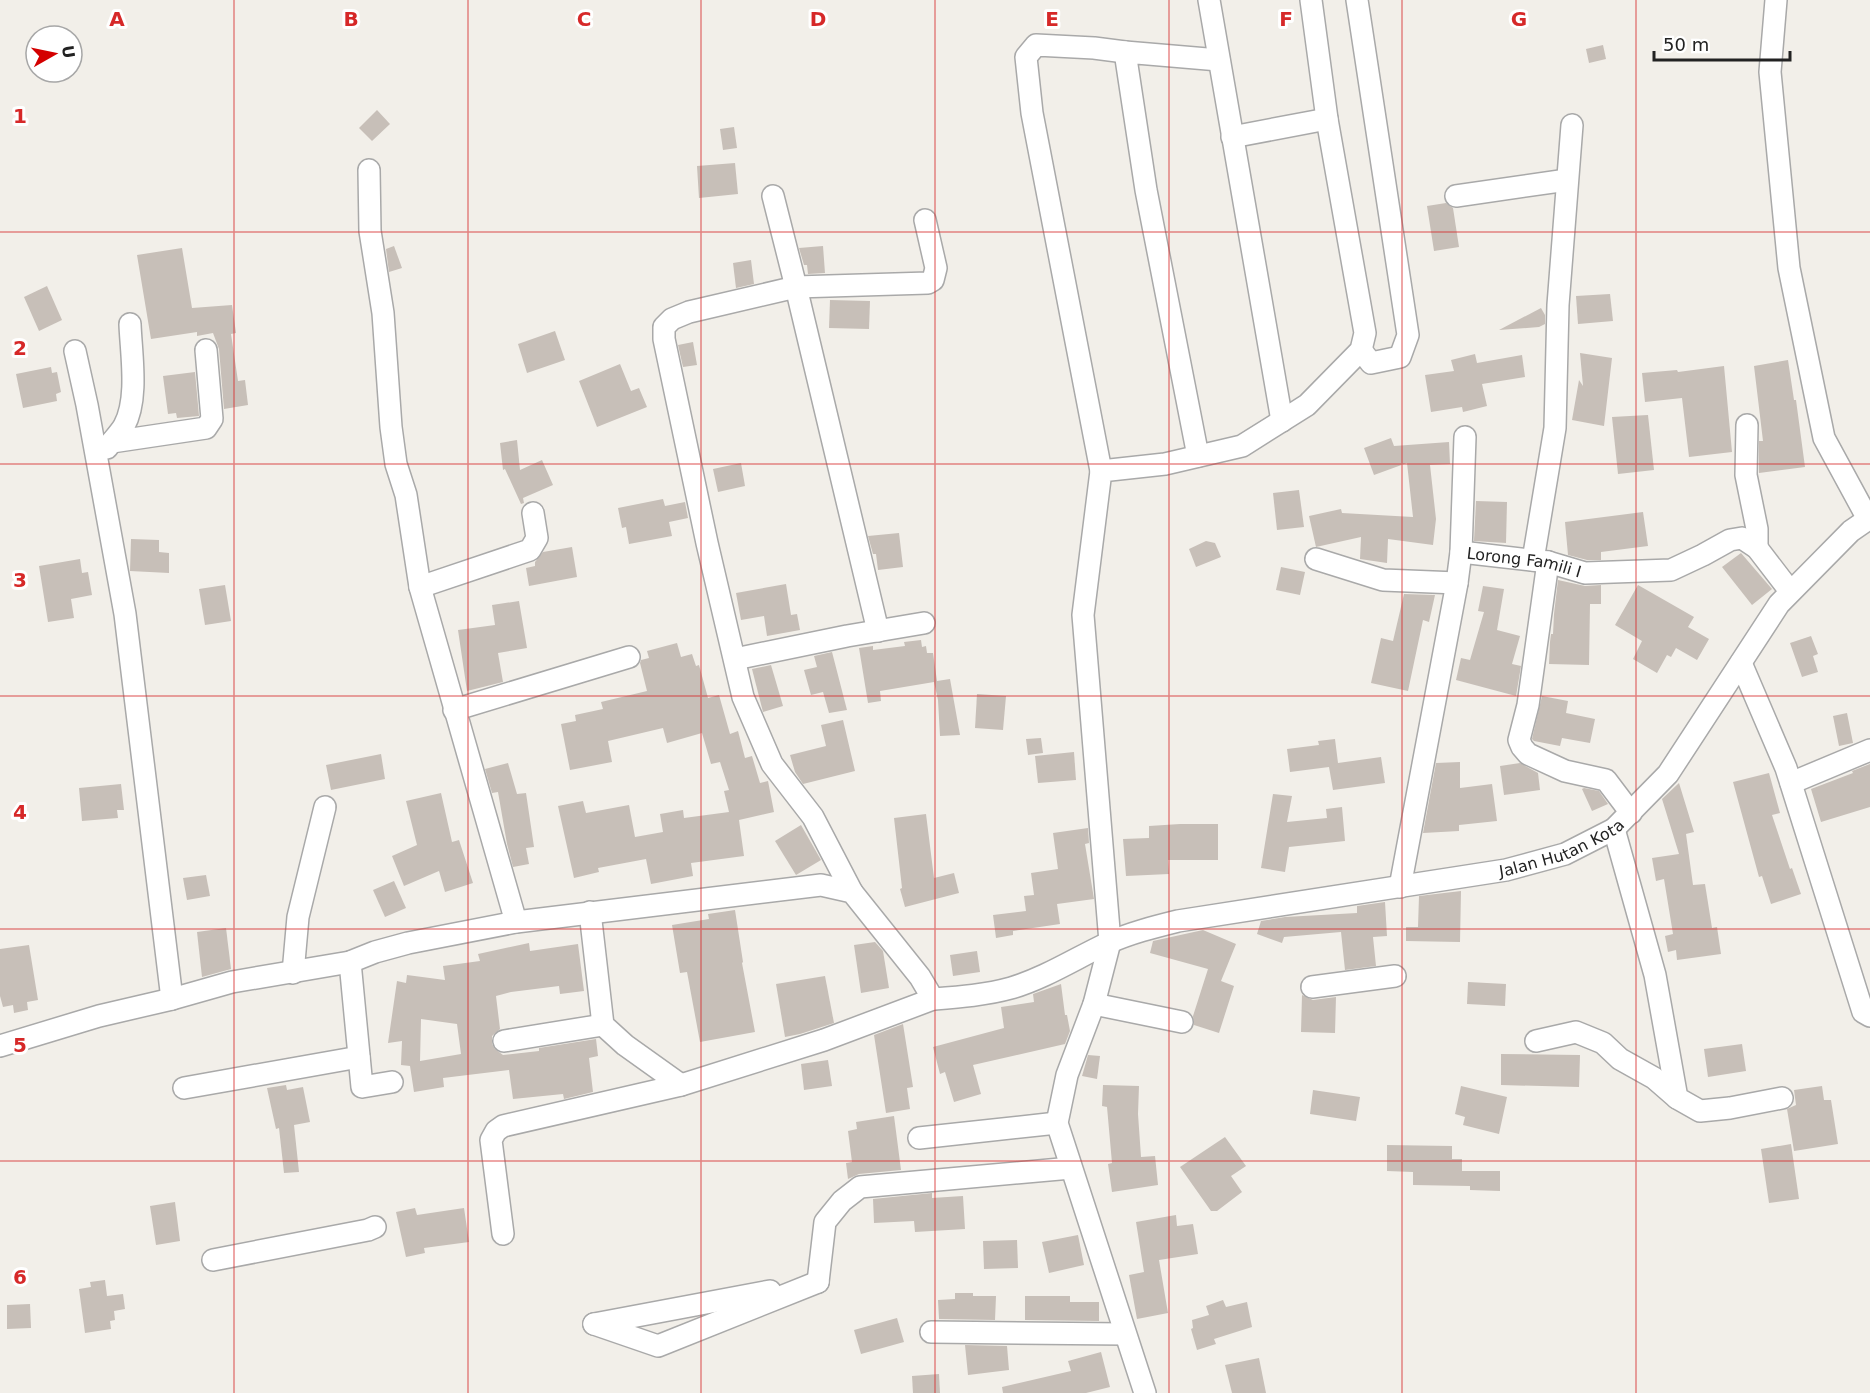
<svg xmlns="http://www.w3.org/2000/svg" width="1870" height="1393" font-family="'DejaVu Sans',sans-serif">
	<rect width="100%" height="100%" fill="#f2efe9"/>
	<g fill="#c7bfb8" fill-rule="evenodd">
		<polygon points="1603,45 1606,59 1589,63 1586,49"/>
		<polygon points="377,110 390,124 372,141 359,128"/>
		<polygon points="734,127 737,148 723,150 720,129"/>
		<polygon points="735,163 738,194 699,198 697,166"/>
		<polygon points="1446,203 1453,208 1459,247 1434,251 1427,206"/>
		<polygon points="394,246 402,268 389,272 386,249"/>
		<polygon points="823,246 825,273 808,274 807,265 804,265 799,248"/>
		<polygon points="182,248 192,308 232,305 236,333 231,334 238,381 245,380 248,405 224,409 219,349 213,333 197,336 197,332 151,339 137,255"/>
		<polygon points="751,260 754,284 736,288 733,263"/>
		<polygon points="47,286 62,320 39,331 24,297"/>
		<polygon points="1610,294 1613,321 1578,324 1576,296"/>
		<polygon points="830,300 870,301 869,329 829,328"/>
		<polygon points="1541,308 1545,315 1545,324 1539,327 1499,330"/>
		<polygon points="555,331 565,360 527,373 518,344"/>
		<polygon points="693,342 697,365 683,367 678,345"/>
		<polygon points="1580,353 1612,358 1604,426 1572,420 1579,380 1583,386"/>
		<polygon points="1475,354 1477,363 1522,355 1525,377 1482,384 1487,406 1463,412 1462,407 1431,412 1425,375 1454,371 1451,360"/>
		<polygon points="1788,360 1794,400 1796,400 1805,467 1759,473 1759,441 1763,441 1754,366"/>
		<polygon points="620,364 631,391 639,388 647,407 597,427 579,381"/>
		<polygon points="1724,366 1732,452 1689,457 1682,398 1645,402 1642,373 1677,370 1678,372"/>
		<polygon points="51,367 52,373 57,372 61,392 56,394 57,401 23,408 16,374"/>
		<polygon points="195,372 199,416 177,418 176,413 168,414 163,376"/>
		<polygon points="1648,415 1654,470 1618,474 1612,417"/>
		<polygon points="1391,438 1394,446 1449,442 1450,464 1430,465 1436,519 1433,545 1388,539 1387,563 1360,559 1361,537 1316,547 1309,516 1341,509 1342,513 1413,517 1407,463 1374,475 1364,448"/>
		<polygon points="517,440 520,470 542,460 553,485 523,498 524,503 521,504 505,469 503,470 500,443"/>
		<polygon points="741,463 745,486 718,492 713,469"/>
		<polygon points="1299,490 1304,527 1277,530 1273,493"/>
		<polygon points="663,499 665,506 685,502 688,518 669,522 672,536 629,544 626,527 622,528 618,508"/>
		<polygon points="1476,501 1507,502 1506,543 1474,541"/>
		<polygon points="1643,512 1648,546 1601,552 1601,560 1587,560 1568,555 1565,522"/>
		<polygon points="899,533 903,567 878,570 876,554 873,554 868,536"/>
		<polygon points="131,539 159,540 159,552 169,553 169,573 130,571"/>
		<polygon points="1206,541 1215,543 1221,557 1196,567 1189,549"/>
		<polygon points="572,547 577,577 529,586 526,568 535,566 535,562 543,552"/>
		<polygon points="1741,553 1772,589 1752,605 1722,567"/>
		<polygon points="80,559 82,573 88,572 92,595 71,599 74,618 48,622 39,566"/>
		<polygon points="1281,567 1305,572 1300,595 1276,590"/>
		<polygon points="1558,580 1585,586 1601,585 1601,604 1590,604 1589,665 1549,664 1550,642 1551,634 1553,634 1554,614"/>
		<polygon points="786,584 791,615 797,614 800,630 767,636 764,616 741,620 736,593"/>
		<polygon points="225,585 231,621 205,625 199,589"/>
		<polygon points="1638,585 1694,617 1688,627 1709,639 1697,660 1676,648 1671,657 1667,655 1657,673 1633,659 1642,641 1615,625"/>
		<polygon points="1483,586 1504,589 1497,630 1520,636 1512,664 1521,666 1516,696 1456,680 1461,658 1470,660 1484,612 1478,611"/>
		<polygon points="1404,594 1435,595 1429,622 1423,620 1408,691 1371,683 1381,638 1393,641"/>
		<polygon points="519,601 527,648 498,653 503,682 467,691 458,630 495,625 492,605"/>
		<polygon points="1811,636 1818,654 1813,656 1818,672 1802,677 1790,643"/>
		<polygon points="921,640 922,647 926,646 927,653 933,653 937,681 950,679 960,735 940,736 938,700 934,682 880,691 881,701 868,703 859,648 873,646 873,650 905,646 904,642"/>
		<polygon points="677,643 681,657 692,654 696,666 699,665 708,698 719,695 730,734 738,731 745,758 752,756 760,783 768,781 774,812 739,820 744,856 691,863 693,876 651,884 646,859 598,868 599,872 574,878 558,806 583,801 586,813 629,805 635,837 663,832 660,814 683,810 684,818 729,812 724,791 729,790 720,762 711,764 702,733 667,743 663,728 608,741 612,762 570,770 561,724 576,721 575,715 603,709 601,702 647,691 640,663 641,660 649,658 647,651"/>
		<polygon points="832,652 847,710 829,713 823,692 811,695 804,670 817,667 814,656"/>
		<polygon points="771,665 783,706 763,712 752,669"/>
		<polygon points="977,694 1006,696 1003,730 975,728"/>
		<polygon points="1542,696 1568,701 1566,713 1595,719 1590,743 1562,738 1560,746 1534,741 1532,739"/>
		<polygon points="1847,713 1853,743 1839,746 1833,716"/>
		<polygon points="843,720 855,771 803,784 795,772 790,755 826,746 821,725"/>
		<polygon points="1041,738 1043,753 1028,755 1026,739"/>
		<polygon points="1335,739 1338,763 1381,757 1385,783 1333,790 1329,767 1290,772 1287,749 1319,745 1318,741"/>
		<polygon points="1074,752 1076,780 1038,783 1035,756"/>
		<polygon points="381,754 385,779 331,790 326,765"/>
		<polygon points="1460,762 1460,788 1492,784 1497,821 1459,825 1459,831 1423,833 1436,763"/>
		<polygon points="508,763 517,794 526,793 534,847 526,848 529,864 513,867 507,844 498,792 492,793 485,769"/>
		<polygon points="1520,763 1538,773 1540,790 1504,795 1500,766"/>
		<polygon points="1870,764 1870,807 1821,822 1811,789 1853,773 1852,771"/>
		<polygon points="1769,773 1780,813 1772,815 1790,869 1792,868 1801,894 1771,904 1762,876 1759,877 1733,782"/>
		<polygon points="1679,783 1694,832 1686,834 1693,885 1705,884 1712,928 1717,927 1721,954 1677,960 1676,950 1668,952 1665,936 1673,934 1664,879 1656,881 1652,858 1679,854 1662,799"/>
		<polygon points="121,784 124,810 117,810 118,818 82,821 79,788"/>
		<polygon points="1584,788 1599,791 1608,804 1592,811 1582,789"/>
		<polygon points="441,793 452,842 459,840 473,883 445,892 439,871 404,886 392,856 417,845 406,801"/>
		<polygon points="1273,794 1292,796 1287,822 1327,818 1326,809 1342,807 1345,841 1289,847 1285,872 1261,868"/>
		<polygon points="926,814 934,878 954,873 959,893 905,907 900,889 902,888 894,818"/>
		<polygon points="1180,824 1218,824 1218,860 1168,860 1169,874 1126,876 1123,839 1149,838 1149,826"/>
		<polygon points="801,825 821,860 796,875 775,841"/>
		<polygon points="1088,828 1089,843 1085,844 1094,899 1057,904 1060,924 1013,931 1013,935 996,938 993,915 1026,911 1024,896 1034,895 1031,873 1058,869 1053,833"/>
		<polygon points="206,875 210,896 187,900 183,878"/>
		<polygon points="394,881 406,908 385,917 373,890"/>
		<polygon points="1461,891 1460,942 1406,941 1406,927 1418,927 1419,896"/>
		<polygon points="1385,902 1387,936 1373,937 1376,966 1345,970 1341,932 1284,937 1282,943 1257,934 1261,921 1285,917 1357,913 1357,906"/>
		<polygon points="735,910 743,962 742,963 755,1032 700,1042 687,972 680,973 672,925 709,919 708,914"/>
		<polygon points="226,928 231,969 202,977 197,932"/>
		<polygon points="1203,930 1236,944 1221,981 1234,986 1219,1033 1194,1025 1193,1016 1208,969 1150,953 1153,941"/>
		<polygon points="875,942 883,951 889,988 861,993 854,945"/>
		<path d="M529 943 530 951 578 944 584 991 560 994 559 986 511 992 496 996 500 1029 492 1036V1044L495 1049 503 1055 539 1051V1048L596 1039 598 1056 589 1058 593 1092 564 1099 563 1094 513 1099 509 1070 443 1078 444 1087 414 1092 410 1066 401 1065 402 1041 388 1043 397 981 406 983 407 975 445 980 443 966 480 961 478 954ZM421 1019 457 1024 461 1054 420 1061Z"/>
		<polygon points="29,945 38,1000 27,1002 28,1010 14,1013 13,1005 3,1007 0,996 0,949"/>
		<polygon points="977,951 980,972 953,976 950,955"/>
		<polygon points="825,976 834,1023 800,1034 785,1037 776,984"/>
		<polygon points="1468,982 1506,984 1505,1006 1467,1004"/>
		<polygon points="1061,984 1065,1015 1067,1015 1070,1031 1065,1044 973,1065 981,1094 954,1102 945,1072 940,1074 933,1047 1004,1028 1001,1007 1034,1002 1033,994"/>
		<polygon points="1302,995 1313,1000 1336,997 1335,1033 1301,1032"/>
		<polygon points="903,1024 913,1087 907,1088 910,1109 886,1113 874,1035"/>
		<polygon points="1742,1044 1746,1071 1708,1077 1704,1049"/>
		<polygon points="1501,1054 1580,1055 1579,1087 1501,1085"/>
		<polygon points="1088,1055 1100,1056 1097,1079 1082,1076"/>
		<polygon points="828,1060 832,1086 804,1090 801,1064"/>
		<polygon points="286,1085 287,1090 303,1087 310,1122 294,1125 299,1172 284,1173 279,1128 276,1129 267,1088"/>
		<polygon points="1103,1085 1139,1086 1138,1114 1141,1157 1155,1156 1158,1185 1112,1192 1108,1164 1112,1163 1107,1107 1102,1106"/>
		<polygon points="1461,1086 1507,1097 1499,1134 1463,1125 1465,1117 1455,1114"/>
		<polygon points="1822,1086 1824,1100 1831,1100 1838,1144 1794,1151 1787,1109 1796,1105 1794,1090"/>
		<polygon points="1313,1090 1360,1097 1356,1121 1310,1114"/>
		<polygon points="894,1116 901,1170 859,1174 848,1179 846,1163 852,1162 848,1131 857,1129 856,1122"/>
		<polygon points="1225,1137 1246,1166 1231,1176 1242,1192 1217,1211 1211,1211 1180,1167"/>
		<polygon points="1791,1144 1799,1199 1769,1203 1761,1149"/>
		<polygon points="1387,1145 1452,1146 1452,1159 1462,1159 1462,1171 1500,1171 1500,1191 1470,1190 1470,1186 1413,1185 1413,1172 1387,1171"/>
		<polygon points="932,1193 932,1198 963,1196 965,1229 915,1232 914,1221 874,1223 873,1199"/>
		<polygon points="175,1202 180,1241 156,1245 150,1206"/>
		<polygon points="415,1208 417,1215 464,1208 469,1242 424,1248 425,1253 406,1257 396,1212"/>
		<polygon points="1176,1215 1177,1226 1193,1224 1198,1254 1159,1260 1168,1313 1137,1319 1129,1275 1144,1272 1136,1222"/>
		<polygon points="1078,1235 1084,1265 1049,1273 1042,1242"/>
		<polygon points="1017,1240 1018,1268 984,1269 983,1241"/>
		<polygon points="105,1280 107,1296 123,1294 125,1309 114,1311 115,1320 110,1321 111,1329 85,1333 79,1289 91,1287 90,1282"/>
		<polygon points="955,1293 973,1293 973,1296 996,1296 995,1320 939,1319 938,1300 955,1299"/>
		<polygon points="1025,1296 1070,1296 1070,1302 1099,1302 1099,1321 1025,1320"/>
		<polygon points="1223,1300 1226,1307 1247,1302 1252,1327 1214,1339 1216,1344 1197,1350 1191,1329 1193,1328 1192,1320 1209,1315 1206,1306"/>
		<polygon points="30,1304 31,1328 7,1329 7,1305"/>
		<polygon points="897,1318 904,1342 861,1354 854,1330"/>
		<polygon points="965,1345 1007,1346 1009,1370 968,1375"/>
		<polygon points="1101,1352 1110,1387 1086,1393 1003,1393 1002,1387 1071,1371 1068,1361"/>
		<polygon points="1259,1358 1266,1393 1232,1393 1225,1365"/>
		<polygon points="939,1374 940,1393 913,1393 912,1376"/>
	</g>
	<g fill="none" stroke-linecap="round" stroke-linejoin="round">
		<defs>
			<g id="minor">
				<polyline points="1209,0 1282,421"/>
				<polyline points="1357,0 1408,335 1400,357 1371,363 1361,350"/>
				<polyline points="1776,0 1770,72 1789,268 1824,438 1868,519"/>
				<polyline points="1232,137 1327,119"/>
				<polyline points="369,170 370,231 383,313 391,427 396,464 406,495 420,587 516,922"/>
				<polyline points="773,196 796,287 878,631"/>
				<polyline points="1456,196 1567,180"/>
				<polyline points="75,351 87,405 125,614 172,999"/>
				<polyline points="1747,425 1746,475 1757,529 1757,548"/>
				<polyline points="112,442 206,428 212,419 206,350"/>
				<path d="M107 448C112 441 120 433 124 426 139 399 131 353 130 324"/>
				<polyline points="1198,456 1146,190 1125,52 1219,60"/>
				<polyline points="1101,471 1032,113 1026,57 1036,45 1094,48 1125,52"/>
				<path id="s1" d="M1461 552 1548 562 1585 573 1671 570 1703 555 1730 540 1742 538 1757 548 1790 591"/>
				<polyline points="1316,559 1383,580 1457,583"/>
				<polyline points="1533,560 1555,428 1558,305 1572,125"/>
				<polyline points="1548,562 1528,705 1519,740 1522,747 1528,754 1565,771 1606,780 1631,813"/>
				<polyline points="420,587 530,550 537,538 533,513"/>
				<polyline points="735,659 847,636 924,623"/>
				<polyline points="1741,663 1786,768 1863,1012 1870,1016"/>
				<polyline points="454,710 629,657"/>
				<polyline points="1791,783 1870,750"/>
				<polyline points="1614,829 1655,975 1677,1098 1700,1111 1730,1108 1782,1098"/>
				<polyline points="1400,887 1457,583 1461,552 1465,437"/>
				<polyline points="852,892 813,817 772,764 743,697 707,543 664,339 664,327 672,319 689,312 796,287 928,283 933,280 936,268 925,220"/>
				<polyline points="590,912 603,1025 625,1045 681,1085"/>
				<polyline points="350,962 362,1087 392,1082"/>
				<polyline points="293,973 298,917 325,807"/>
				<polyline points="1312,987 1395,976"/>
				<polyline points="1094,1004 1182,1022"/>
				<polyline points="504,1041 603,1025"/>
				<polyline points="1536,1041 1576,1032 1603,1043 1620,1059 1654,1078 1677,1098"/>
				<path id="s2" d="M0 1046 99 1016 172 999 232 982 350 962 375 952 408 943 516 922 821 885 852 892 920 977 933 999C959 997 986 995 1011 988 1045 978 1076 958 1108 943 1130 933 1154 927 1178 921L1506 870 1565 854 1614 829 1668 774 1779 604 1851 531 1870 518"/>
				<polyline points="184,1088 359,1057"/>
				<polyline points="919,1138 1057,1123"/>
				<polyline points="503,1234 491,1140 496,1131 503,1126 681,1085 824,1040 933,999"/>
				<polyline points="213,1260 368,1230 375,1227"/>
				<polyline points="818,1282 825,1222 842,1201 860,1187 1071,1168"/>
				<polyline points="594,1324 658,1346 818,1282"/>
				<polyline points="594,1324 770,1291"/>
				<polyline points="931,1332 1125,1334"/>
				<polyline points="1145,1393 1057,1123 1067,1075 1094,1004 1110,942 1083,615 1101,471 1165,464 1242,446 1307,405 1361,350 1365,333 1327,119 1311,0"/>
			</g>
		</defs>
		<use href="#minor" stroke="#a9a9a9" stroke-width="24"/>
		<use href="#minor" stroke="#fff" stroke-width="21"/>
	</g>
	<path fill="none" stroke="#d62828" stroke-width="1.5" stroke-opacity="0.55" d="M234 0V1393M468 0V1393M701 0V1393M935 0V1393M1169 0V1393M1402 0V1393M1636 0V1393M0 232H1870M0 464H1870M0 696H1870M0 929H1870M0 1161H1870"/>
	<g text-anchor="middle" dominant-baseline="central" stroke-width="6" stroke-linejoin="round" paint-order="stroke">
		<g font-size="16" fill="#222" stroke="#fff">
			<text stroke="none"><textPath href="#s1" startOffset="64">Lorong Famili I</textPath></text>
			<text stroke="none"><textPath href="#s2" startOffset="1656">Jalan Hutan Kota</textPath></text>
		</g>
	</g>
	<g font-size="20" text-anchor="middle" font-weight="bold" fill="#d62828" stroke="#fff" stroke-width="6" stroke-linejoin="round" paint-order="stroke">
		<text x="117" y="26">A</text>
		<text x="351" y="26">B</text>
		<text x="584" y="26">C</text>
		<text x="818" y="26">D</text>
		<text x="1052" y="26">E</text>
		<text x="1286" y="26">F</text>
		<text x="1519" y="26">G</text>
		<text x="20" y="123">1</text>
		<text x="20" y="355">2</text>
		<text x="20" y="587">3</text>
		<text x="20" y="819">4</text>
		<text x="20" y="1052">5</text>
		<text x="20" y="1284">6</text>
	</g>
	<g transform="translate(54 54) rotate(81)"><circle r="28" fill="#ffffff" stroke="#a7a7a7" stroke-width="1.5"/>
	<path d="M0-4.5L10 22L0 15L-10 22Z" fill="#d40000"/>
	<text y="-9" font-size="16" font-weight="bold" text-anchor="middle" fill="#222222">U</text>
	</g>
	<path d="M1654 51v9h136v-9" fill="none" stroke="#222222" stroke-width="3"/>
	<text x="1663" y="51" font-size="18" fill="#222222" stroke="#ffffff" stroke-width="4.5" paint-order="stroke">50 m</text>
</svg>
